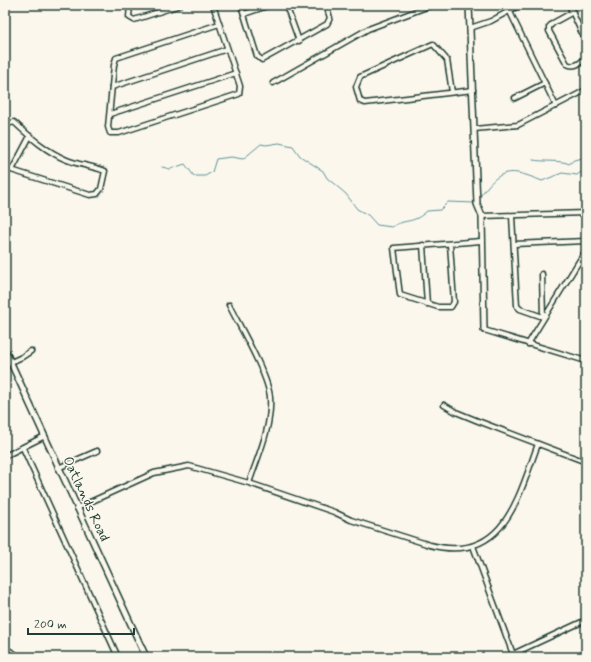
<svg xmlns="http://www.w3.org/2000/svg" width="591" height="662" font-family="Mynerve,sans-serif">
	<rect width="100%" height="100%" fill="#fbf7ec"/>
	<filter id="ink" filterUnits="userSpaceOnUse"><feTurbulence type="fractalNoise" baseFrequency=".025" numOctaves="2"/><feDisplacementMap in="SourceGraphic" scale="8" xChannelSelector="R" yChannelSelector="G"/><feConvolveMatrix kernelMatrix="1 2 1 2 8 2 1 2 1" color-interpolation-filters="sRGB"/></filter>
	<g filter="url(#ink)">
		<g fill="none" stroke-linecap="round" stroke-linejoin="round">
			<g stroke="#5a929c" stroke-width="1">
				<path d="M533 160C542 162 563 160 569 164L574 160 586 157"/>
				<path d="M162 167 170 169 185 164 194 176H205L212 172 216 159 231 157 243 159 261 144 266 145 279 143 293 146 300 156 323 171 327 178 346 194 357 209 368 215 377 225 392 227C405 218 412 225 427 211L440 210 448 202 474 203"/>
				<path d="M479 198C500 167 510 168 542 181L562 173 577 175 584 170 586 160"/>
			</g>
			<defs>
				<g id="minor">
					<polyline points="130,5 129,17 134,20 180,5"/>
					<polyline points="213,5 240,86 239,94 119,133 110,133 108,127 114,65 116,58 219,24"/>
					<polyline points="241,5 257,56 262,60 327,24 330,18 326,5"/>
					<polyline points="286,5 299,41"/>
					<polyline points="569,5 586,42"/>
					<polyline points="509,10 556,106"/>
					<path d="M573 12 553 23 549 27V31L567 64C574 68 581 63 586 57"/>
					<polyline points="244,14 270,5"/>
					<polyline points="470,28 491,21 520,5"/>
					<polyline points="273,83 368,29 432,5"/>
					<polyline points="112,87 227,49"/>
					<polyline points="452,92 447,60 433,44 360,77 356,87 360,101 365,103 473,90"/>
					<polyline points="515,98 545,83"/>
					<polyline points="110,114 236,73"/>
					<path d="M5 125 14 122C30 137 47 152 67 160 79 165 93 166 105 171L101 189 97 194 90 195 5 168"/>
					<polyline points="474,129 518,125 586,90"/>
					<polyline points="12,170 30,136"/>
					<polyline points="482,216 586,213"/>
					<polyline points="512,216 517,306 520,309 543,317 542,274"/>
					<polyline points="450,244 454,302 451,307 438,307 400,295 394,248 481,241"/>
					<polyline points="514,244 586,241"/>
					<polyline points="423,245 427,304"/>
					<path d="M229 305C240 327 268 375 270 397 272 427 258 456 249 483"/>
					<polyline points="484,330 586,361"/>
					<polyline points="528,344 586,250"/>
					<polyline points="11,362 22,357 31,351"/>
					<polyline points="444,405 456,412 478,421 586,462"/>
					<polyline points="23,448 118,657"/>
					<polyline points="5,456 45,436"/>
					<polyline points="58,468 97,451"/>
					<path d="M77 508 154 473 189 466 249 483 334 512 351 520 430 545C504 564 518 498 538 444"/>
					<polyline points="473,546 514,657"/>
					<polyline points="5,648 20,657"/>
					<polyline points="513,654 586,620"/>
					<polyline points="584,657 586,656"/>
				</g>
				<g id="tertiary">
					<polyline points="469,5 477,204 482,216 484,330"/>
					<polyline points="5,350 146,657"/>
				</g>
			</defs>
			<use href="#minor" stroke="#1f3d34" stroke-width="7"/>
			<use href="#tertiary" stroke="#1f3d34" stroke-width="8"/>
			<use href="#minor" stroke="#fbf7ec" stroke-width="4"/>
			<use href="#tertiary" stroke="#fbf7ec" stroke-width="5"/>
		</g>
	</g>
	<g text-anchor="middle" dominant-baseline="central" stroke-width="3" stroke-linejoin="round" paint-order="stroke">
		<g font-size="14" fill="#1f3d34" stroke="#fbf7ec">
			<text transform="translate(86 499) rotate(65)">Oatlands Road</text>
		</g>
	</g>
	<rect width="591" height="662" fill="none" stroke="#fbf7ec" stroke-width="20"/>
	<rect x="10" y="10" width="571" height="642" fill="none" stroke="#1f3d34" stroke-width="1.5" filter="url(#ink)"/>
	<path d="M28 628v6h106v-6" fill="none" stroke="#1f3d34" stroke-width="2"/>
	<text x="34" y="628" font-size="12" fill="#1f3d34" stroke="#fbf7ec" stroke-width="3" paint-order="stroke">200 m</text>
</svg>
